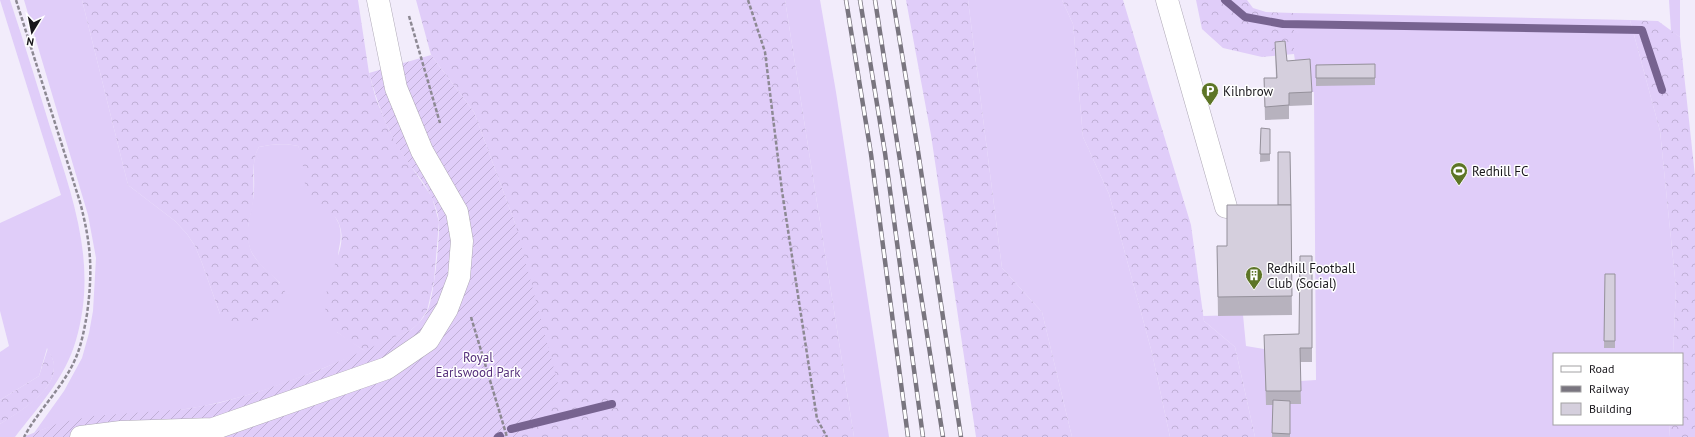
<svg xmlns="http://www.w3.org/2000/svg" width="1695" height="437" font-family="'PT Sans',sans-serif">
	<defs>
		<pattern id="forest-crowns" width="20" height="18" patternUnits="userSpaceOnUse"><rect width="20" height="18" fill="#e0cdf9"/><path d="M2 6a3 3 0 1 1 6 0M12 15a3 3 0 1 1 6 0" fill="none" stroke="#c0afd5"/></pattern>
		<pattern id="garden-furrows" width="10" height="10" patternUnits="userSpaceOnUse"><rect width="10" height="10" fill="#e0cdf9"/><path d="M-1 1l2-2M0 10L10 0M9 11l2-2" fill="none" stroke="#c0afd5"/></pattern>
	</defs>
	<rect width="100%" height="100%" fill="#f2ecfb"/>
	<g fill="#e0cdf9">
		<path d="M0 0H10C24 42 37 85 50 127 73 198 98 265 76 340 66 377 38 407 15 437H0V424C18 412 55 392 54 366 54 360 50 354 47 348L39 376 0 400V352L9 346 0 311V223L61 195Z"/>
		<path d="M24 0H82L128 185 175 221 187 234 195 246 202 263 220 314 280 283C269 272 253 261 249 245 244 228 254 207 254 189 255 175 251 159 259 147 271 144 286 143 298 146L339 224C343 239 339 243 338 257 335 281 337 307 337 332L365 351C307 375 248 400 186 409 133 417 85 411 34 433L64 391 82 358 89 333 93 311 96 258 88 215Z"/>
		<polygon points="785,0 820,0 836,92 889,437 854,437"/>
		<polygon points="968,0 1062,0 1073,24 1083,137 1109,194 1152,353 1170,437 1072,437 1042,312 1002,268"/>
		<polygon points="1669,0 1680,0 1680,37 1671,31"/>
		<polygon points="1294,13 1630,20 1660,131 1676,288 1673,354 1554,354 1554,424 1670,424 1669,437 1255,437 1235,347 1204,321 1203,316 1243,315 1246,346 1264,349 1300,381 1316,380 1314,92 1311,92 1297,74 1294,54"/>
	</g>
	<g fill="url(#forest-crowns)">
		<path d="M82 0H358L369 73 376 99 389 130 402 153 432 197 439 222 434 281 427 311 418 324 411 330 365 351C356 345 345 339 337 332 316 314 328 285 335 264 339 253 343 243 341 231 338 208 315 208 307 191 302 179 305 160 298 146 286 143 271 144 259 147 250 162 255 185 253 202 252 212 248 222 248 232 248 240 249 246 252 253 262 271 286 280 288 302L284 307 273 315 252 322 239 324 227 320 220 314 202 263 195 246 187 234 175 221 128 185Z"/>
		<polygon points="416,0 785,0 854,437 445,437 516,226 474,112 431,55"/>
		<polygon points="906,0 968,0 1002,268 1042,312 1072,437 976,437 931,135"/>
		<polygon points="1062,0 1123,0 1191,225 1204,321 1235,347 1255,437 1170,437 1152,353 1109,194 1083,137 1073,24"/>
		<polygon points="1196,0 1247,0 1253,8 1266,12 1294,13 1294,54 1262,57 1223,48 1202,29"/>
		<polygon points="1630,20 1658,21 1680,37 1695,176 1695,437 1669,437 1670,424 1682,424 1682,354 1673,354 1676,288 1660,131"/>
		<path d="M48 348C50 354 55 361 54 368 53 393 19 412 0 424V400L39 376Z"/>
	</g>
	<path fill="url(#garden-furrows)" d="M431 55 474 112 516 226 561 395 517 434 518 437H23L59 423 93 416 186 409 219 403 258 392 317 371 411 330C417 325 423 319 427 312 434 298 440 237 439 221 438 213 435 205 432 198 425 182 412 169 403 155 386 129 377 101 369 73Z"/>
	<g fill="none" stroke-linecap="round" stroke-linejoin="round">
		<g stroke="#776390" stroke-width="8">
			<polyline points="1225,0 1245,17 1283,24 1642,30 1662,90"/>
			<polyline points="511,429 612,404"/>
			<polyline points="498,437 500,436"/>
		</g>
		<defs>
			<g id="minor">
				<polyline points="1167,0 1226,207"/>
				<polyline points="81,437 121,432 213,429 387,368 428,340 447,309 459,277 462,241 457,212 422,151 396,88 378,0"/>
			</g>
		</defs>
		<use href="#minor" stroke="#afa9b7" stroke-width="23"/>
		<g stroke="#8d8993" stroke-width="2.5" stroke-dasharray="4 2" stroke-linecap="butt">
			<path d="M16 0 80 202C91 244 93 270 87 314 84 331 81 348 73 364 60 390 38 411 24 437"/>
			<polyline points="748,0 765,52 782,191 817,419 827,437"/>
			<polyline points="409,16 440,123"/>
			<polyline points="471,317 507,437"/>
		</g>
		<use href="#minor" stroke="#fff" stroke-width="22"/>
		<defs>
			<g id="rail">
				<polyline points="846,0 871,154 908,437"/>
				<polyline points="860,0 885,153 923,437"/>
				<polyline points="875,0 943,437"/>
				<polyline points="893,0 918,151 961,437"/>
			</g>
		</defs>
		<use href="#rail" stroke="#79757f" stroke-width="4.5"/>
		<use href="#rail" stroke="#fff" stroke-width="3" stroke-dasharray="9" stroke-linecap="butt"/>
	</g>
	<g fill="#b7b2be">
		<polygon points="1275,42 1287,61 1312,92 1312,105 1289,106 1289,119 1265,120 1264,78 1276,78"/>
		<polygon points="1375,64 1375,85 1316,86 1316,65"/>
		<polygon points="1261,128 1270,129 1270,161 1260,162"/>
		<polygon points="1290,152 1292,315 1218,316 1217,246 1227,246 1278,205"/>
		<polygon points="1312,256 1312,362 1300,362 1301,404 1290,404 1290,437 1272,437 1273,405 1266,405 1264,335 1299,334"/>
		<polygon points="1605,274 1615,274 1615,348 1604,348"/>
	</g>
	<g fill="#d5cfdd" stroke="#95919b">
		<polygon points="1285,41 1287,61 1310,59 1312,92 1289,93 1289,105 1265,107 1264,78 1277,78 1275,42"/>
		<polygon points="1375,64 1375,78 1316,78 1316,65"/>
		<polygon points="1261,128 1270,129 1270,154 1260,154"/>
		<polygon points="1278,152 1290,152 1291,205 1278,205"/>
		<polygon points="1227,205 1291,205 1292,296 1218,297 1217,246 1227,246"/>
		<polygon points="1300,256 1312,256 1312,348 1300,348 1301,391 1266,391 1264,335 1299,334"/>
		<polygon points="1605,274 1615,274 1615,341 1604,341"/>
		<polygon points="1273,400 1290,401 1290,434 1272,433"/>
	</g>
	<defs>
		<symbol id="parking-pin" viewBox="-11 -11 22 30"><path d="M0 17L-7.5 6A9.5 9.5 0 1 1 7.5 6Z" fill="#5d7526" stroke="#fff"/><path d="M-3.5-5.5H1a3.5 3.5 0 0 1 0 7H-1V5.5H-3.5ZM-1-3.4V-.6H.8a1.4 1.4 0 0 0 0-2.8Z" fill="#fff"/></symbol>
		<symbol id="stadium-pin" viewBox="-11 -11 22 30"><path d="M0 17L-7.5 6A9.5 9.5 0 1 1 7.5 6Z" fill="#5d7526" stroke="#fff"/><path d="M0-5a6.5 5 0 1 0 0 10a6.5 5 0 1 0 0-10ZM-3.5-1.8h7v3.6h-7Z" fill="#fff"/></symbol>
		<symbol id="building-pin" viewBox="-11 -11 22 30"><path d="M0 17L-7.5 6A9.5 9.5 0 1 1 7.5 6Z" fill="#5d7526" stroke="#fff"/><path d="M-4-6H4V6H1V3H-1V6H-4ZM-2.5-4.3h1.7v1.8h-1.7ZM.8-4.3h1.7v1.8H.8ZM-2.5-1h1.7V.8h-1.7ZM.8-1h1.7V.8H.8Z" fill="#fff"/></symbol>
	</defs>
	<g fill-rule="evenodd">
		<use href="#parking-pin" x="1200" y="81" width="20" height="27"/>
		<use href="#stadium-pin" x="1449" y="161" width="20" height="27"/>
		<use href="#building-pin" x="1244" y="265" width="20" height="27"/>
	</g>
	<g text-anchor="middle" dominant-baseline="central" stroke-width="3" stroke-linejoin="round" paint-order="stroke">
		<g font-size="13" fill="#19171c" stroke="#fff" text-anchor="start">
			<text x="1223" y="91">Kilnbrow</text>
			<text x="1472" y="171">Redhill FC</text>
			<text x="1267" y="268">Redhill Football<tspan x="1267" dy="15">Club (Social)</tspan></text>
		</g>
		<g font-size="13" fill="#56307c" stroke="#fff">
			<text x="478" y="357">Royal<tspan x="478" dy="15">Earlswood Park</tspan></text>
		</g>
	</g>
	<rect x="1553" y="353" width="130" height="72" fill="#ffffff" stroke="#a3a2a4"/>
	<rect x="1561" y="366" width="20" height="6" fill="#ffffff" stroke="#a3a2a4"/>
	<text x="1589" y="373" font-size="12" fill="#19171c">Road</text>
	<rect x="1561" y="386" width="20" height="6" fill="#79757f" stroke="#a3a2a4"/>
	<text x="1589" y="393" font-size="12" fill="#19171c">Railway</text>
	<rect x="1561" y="403" width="20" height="12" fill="#d5cfdd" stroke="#a3a2a4"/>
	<text x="1589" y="413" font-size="12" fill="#19171c">Building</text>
	<g transform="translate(32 32) rotate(190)" stroke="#ffffff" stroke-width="3" paint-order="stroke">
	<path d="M0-3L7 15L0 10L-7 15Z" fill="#19171c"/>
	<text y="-6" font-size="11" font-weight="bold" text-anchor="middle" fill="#19171c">N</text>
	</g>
</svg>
